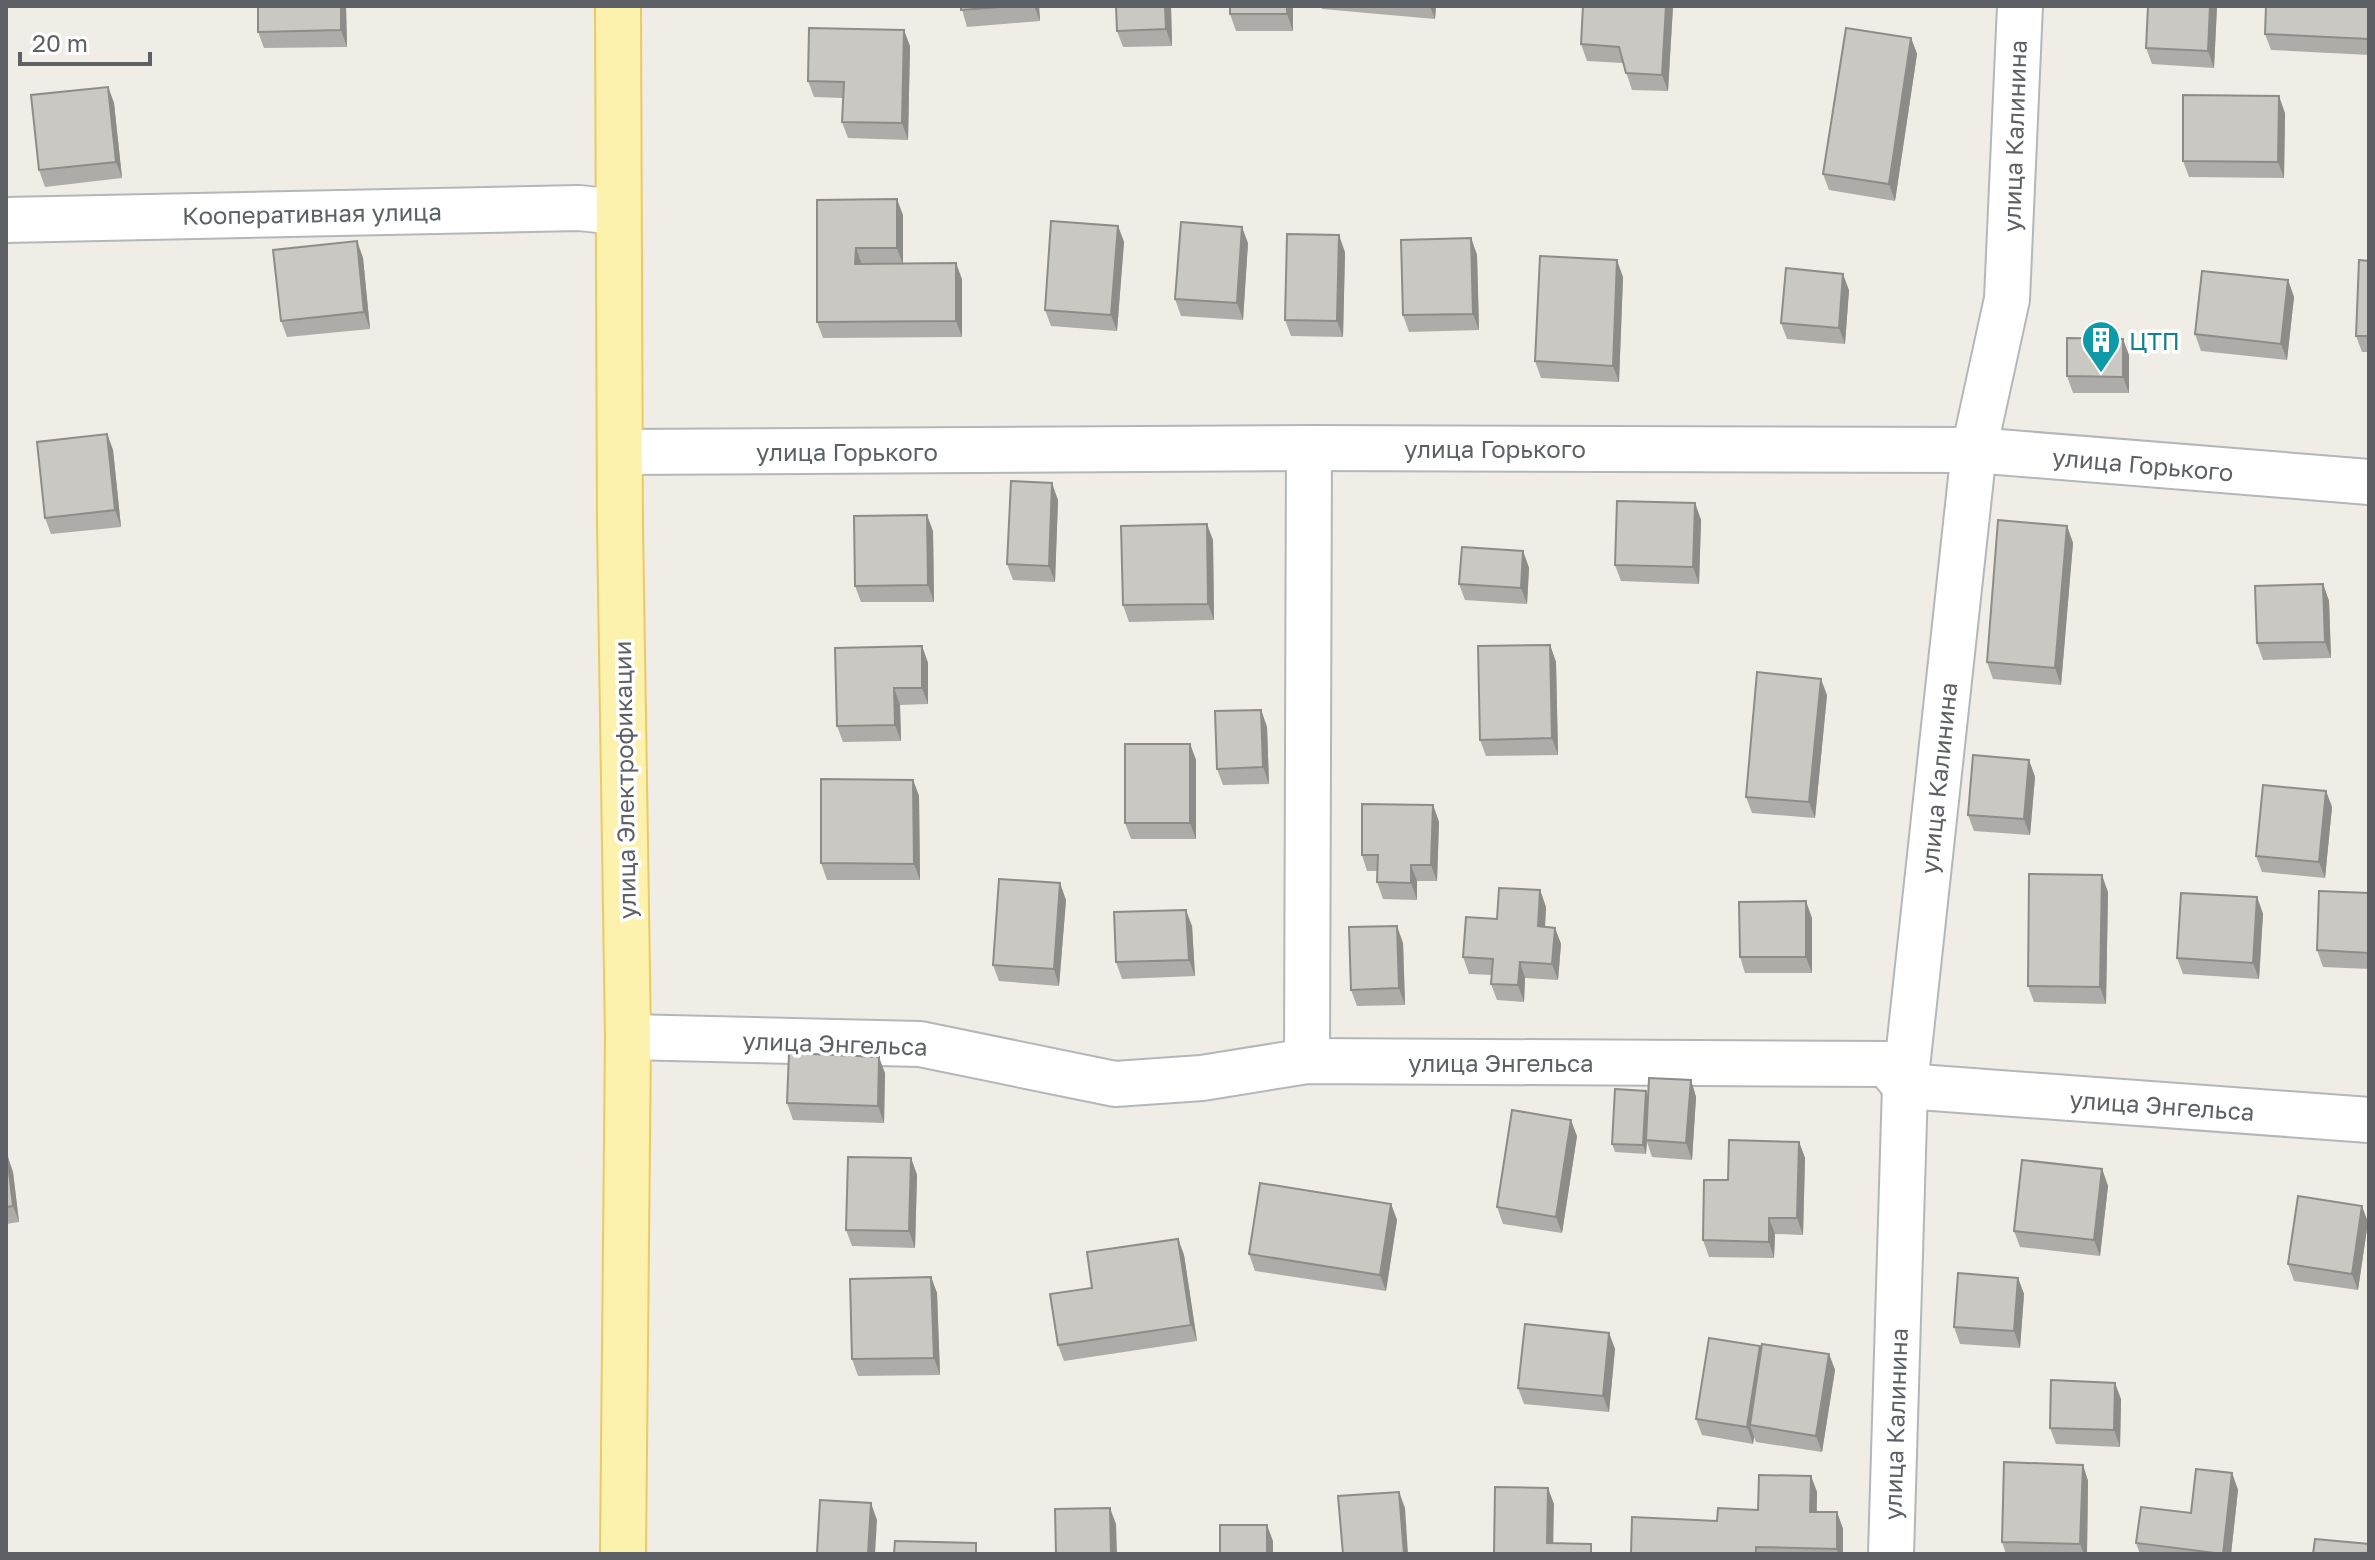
<svg xmlns="http://www.w3.org/2000/svg" width="2375" height="1560" font-family="'Golos Text',sans-serif">
	<rect width="100%" height="100%" fill="#efede6"/>
	<g fill="none" stroke-linecap="round" stroke-linejoin="round">
		<defs>
			<g id="minor">
				<polyline points="6,220 579,208 618,212"/>
				<polyline points="620,452 1309,448 1974,450 2369,482"/>
				<polyline points="628,1037 920,1044 1115,1084 1202,1078 1307,1061 1887,1064 1905,1086 2369,1120"/>
				<polyline points="1307,1061 1309,448"/>
				<polyline points="1891,1554 1905,1086 1974,450 2007,299 2020,6"/>
			</g>
			<polyline id="primary" points="618,6 620,525 628,1037 623,1554"/>
		</defs>
		<use href="#minor" stroke="#b3b6ba" stroke-width="48"/>
		<use href="#primary" stroke="#ecca62" stroke-width="48"/>
		<use href="#minor" stroke="#fff" stroke-width="44"/>
		<use href="#primary" stroke="#fcf2ae" stroke-width="44"/>
	</g>
	<g fill="#aeaca8">
		<polygon points="258,6 346,6 347,47 264,48 258,32"/>
		<polygon points="961,6 1039,6 1040,21 967,27"/>
		<polygon points="1171,6 1172,46 1123,47 1117,31"/>
		<polygon points="1293,6 1293,31 1236,31 1230,14"/>
		<polygon points="1321,6 1436,6 1435,19 1322,9"/>
		<polygon points="1673,6 1668,91 1632,90 1623,63 1587,61 1581,44"/>
		<polygon points="2217,6 2214,68 2152,64 2146,48"/>
		<polygon points="2369,6 2369,55 2271,50 2265,34"/>
		<polygon points="1911,38 1917,54 1895,201 1829,190 1823,174"/>
		<polygon points="910,46 908,140 848,138 842,122 843,98 814,97 808,81"/>
		<polygon points="108,87 114,103 122,178 45,187 39,170"/>
		<polygon points="2285,113 2284,178 2189,177 2183,161"/>
		<polygon points="817,200 903,215 903,263 962,279 962,337 823,338 817,322"/>
		<polygon points="1118,226 1124,242 1117,331 1051,326 1045,310"/>
		<polygon points="1471,238 1477,255 1479,330 1409,332 1403,315"/>
		<polygon points="357,241 363,258 370,329 287,337 281,321"/>
		<polygon points="1248,243 1243,320 1181,316 1175,299"/>
		<polygon points="1345,252 1343,337 1291,336 1285,320"/>
		<polygon points="2369,261 2369,352 2362,352 2356,336"/>
		<polygon points="1623,277 1619,382 1541,378 1535,361"/>
		<polygon points="2288,280 2294,297 2287,360 2201,351 2195,334"/>
		<polygon points="1849,290 1845,344 1787,339 1781,323"/>
		<polygon points="2129,355 2129,393 2073,393 2067,376"/>
		<polygon points="107,434 113,450 121,527 51,534 45,518"/>
		<polygon points="1058,500 1055,582 1013,580 1007,564"/>
		<polygon points="1695,503 1701,520 1699,584 1621,581 1615,565"/>
		<polygon points="2067,526 2073,543 2061,685 1993,679 1987,662"/>
		<polygon points="933,531 934,602 861,602 855,586"/>
		<polygon points="1213,540 1214,620 1129,622 1123,605"/>
		<polygon points="1523,551 1529,568 1527,604 1465,600 1459,584"/>
		<polygon points="2323,584 2329,601 2331,658 2263,660 2257,643"/>
		<polygon points="1550,645 1556,662 1558,755 1486,756 1480,740"/>
		<polygon points="922,646 928,663 928,704 900,705 901,741 843,742 837,726"/>
		<polygon points="1827,695 1815,818 1752,813 1746,797"/>
		<polygon points="1261,710 1267,727 1269,784 1223,785 1217,769"/>
		<polygon points="1190,744 1196,760 1196,839 1131,839 1125,823"/>
		<polygon points="2029,760 2035,777 2030,835 1974,831 1968,815"/>
		<polygon points="913,780 919,796 920,880 827,880 821,863"/>
		<polygon points="2326,791 2332,807 2325,878 2262,872 2256,856"/>
		<polygon points="1433,805 1439,822 1437,881 1417,881 1417,900 1383,899 1377,882 1377,871 1367,871 1362,855"/>
		<polygon points="1540,890 1546,907 1545,927 1555,928 1561,944 1558,980 1525,978 1524,1002 1497,1000 1491,984 1492,975 1469,974 1463,957 1497,919"/>
		<polygon points="2108,892 2106,1004 2034,1002 2028,986"/>
		<polygon points="2369,893 2369,969 2323,967 2317,950"/>
		<polygon points="2257,897 2263,914 2259,979 2183,974 2177,958"/>
		<polygon points="1066,900 1059,986 999,981 993,965"/>
		<polygon points="1812,918 1812,973 1745,973 1740,957"/>
		<polygon points="1192,926 1195,976 1122,979 1116,962"/>
		<polygon points="1403,943 1405,1005 1357,1006 1351,990"/>
		<polygon points="885,1073 884,1123 793,1120 787,1103"/>
		<polygon points="1691,1080 1696,1097 1692,1160 1652,1157 1647,1142 1646,1154 1615,1152 1612,1144"/>
		<polygon points="1577,1136 1562,1233 1503,1224 1497,1207"/>
		<polygon points="1799,1142 1805,1158 1803,1235 1775,1234 1774,1258 1709,1257 1703,1240 1728,1180"/>
		<polygon points="7,1155 13,1172 19,1222 6,1224 6,1156"/>
		<polygon points="911,1158 917,1175 915,1248 852,1246 846,1230"/>
		<polygon points="2102,1169 2108,1186 2100,1256 2020,1247 2014,1231"/>
		<polygon points="1391,1204 1397,1220 1386,1291 1255,1271 1249,1254"/>
		<polygon points="2368,1222 2358,1290 2294,1281 2288,1264"/>
		<polygon points="1178,1239 1184,1255 1197,1341 1064,1361 1058,1345 1092,1288"/>
		<polygon points="931,1277 937,1293 940,1375 858,1376 852,1359"/>
		<polygon points="2018,1278 2024,1294 2020,1348 1960,1344 1954,1327"/>
		<polygon points="1609,1333 1615,1349 1609,1412 1524,1404 1518,1388"/>
		<polygon points="1760,1346 1761,1351 1829,1354 1835,1370 1822,1452 1756,1442 1754,1437 1753,1444 1702,1435 1696,1419"/>
		<polygon points="2121,1399 2120,1447 2056,1444 2050,1428"/>
		<polygon points="2083,1465 2088,1481 2087,1554 2006,1554 2002,1542"/>
		<polygon points="2232,1473 2238,1490 2231,1554 2140,1554 2136,1543 2191,1513"/>
		<polygon points="1811,1476 1817,1492 1817,1512 1837,1512 1843,1529 1843,1554 1631,1554 1717,1521 1758,1510"/>
	</g>
	<g fill="#8d8c88">
		<polygon points="341,6 346,6 347,47 341,30"/>
		<polygon points="1034,6 1039,6 1040,21"/>
		<polygon points="1165,6 1171,6 1172,46 1166,29"/>
		<polygon points="1287,6 1293,6 1293,31 1287,14"/>
		<polygon points="1430,6 1436,6 1435,19"/>
		<polygon points="1666,6 1673,6 1668,91 1662,75"/>
		<polygon points="2210,6 2217,6 2214,68 2208,51"/>
		<polygon points="904,30 910,46 908,140 902,123"/>
		<polygon points="1911,38 1917,54 1895,201 1889,184"/>
		<polygon points="108,87 114,103 122,178 116,162"/>
		<polygon points="2279,96 2285,113 2284,178 2278,162"/>
		<polygon points="897,199 903,215 903,265 897,248"/>
		<polygon points="1118,226 1124,242 1117,331 1111,315"/>
		<polygon points="1242,227 1248,243 1243,320 1237,303"/>
		<polygon points="1339,235 1345,252 1343,337 1337,321"/>
		<polygon points="1471,238 1477,255 1479,330 1473,314"/>
		<polygon points="357,241 363,258 370,329 364,312"/>
		<polygon points="856,248 862,265 855,264"/>
		<polygon points="1617,260 1623,277 1619,382 1613,366"/>
		<polygon points="956,263 962,279 962,337 956,321"/>
		<polygon points="1843,274 1849,290 1845,344 1839,328"/>
		<polygon points="2288,280 2294,297 2287,360 2281,344"/>
		<polygon points="2123,339 2129,355 2129,393 2123,377"/>
		<polygon points="107,434 113,450 121,527 115,510"/>
		<polygon points="1052,483 1058,500 1055,582 1049,566"/>
		<polygon points="1695,503 1701,520 1699,584 1693,567"/>
		<polygon points="927,515 933,531 934,602 928,585"/>
		<polygon points="1207,524 1213,540 1214,620 1208,604"/>
		<polygon points="2067,526 2073,543 2061,685 2055,668"/>
		<polygon points="1523,551 1529,568 1527,604 1521,588"/>
		<polygon points="2323,584 2329,601 2331,658 2325,642"/>
		<polygon points="1550,645 1556,662 1558,755 1552,738"/>
		<polygon points="922,646 928,663 928,704 922,688"/>
		<polygon points="1821,679 1827,695 1815,818 1809,802"/>
		<polygon points="894,688 900,705 901,741 895,725"/>
		<polygon points="1261,710 1267,727 1269,784 1263,767"/>
		<polygon points="1190,744 1196,760 1196,839 1190,823"/>
		<polygon points="2029,760 2035,777 2030,835 2024,819"/>
		<polygon points="913,780 919,796 920,880 914,864"/>
		<polygon points="2326,791 2332,807 2325,878 2319,862"/>
		<polygon points="1433,805 1439,822 1437,881 1431,865"/>
		<polygon points="1411,865 1417,881 1417,900 1411,883"/>
		<polygon points="2102,875 2108,892 2106,1004 2100,987"/>
		<polygon points="1060,883 1066,900 1059,986 1054,969"/>
		<polygon points="1540,890 1546,907 1544,943 1538,926"/>
		<polygon points="2257,897 2263,914 2259,979 2253,963"/>
		<polygon points="1806,901 1812,918 1812,973 1806,957"/>
		<polygon points="1186,910 1192,926 1195,976 1189,960"/>
		<polygon points="1397,926 1403,943 1405,1005 1399,988"/>
		<polygon points="1555,928 1561,944 1558,980 1552,964"/>
		<polygon points="1520,962 1525,978 1524,1002 1518,985"/>
		<polygon points="879,1057 885,1073 884,1123 878,1106"/>
		<polygon points="1691,1080 1696,1097 1692,1160 1686,1143"/>
		<polygon points="1646,1091 1649,1099 1646,1154 1643,1145"/>
		<polygon points="1571,1120 1577,1136 1562,1233 1556,1217"/>
		<polygon points="1799,1142 1805,1158 1803,1235 1797,1218"/>
		<polygon points="7,1155 13,1172 19,1222 13,1206"/>
		<polygon points="911,1158 917,1175 915,1248 909,1231"/>
		<polygon points="2102,1169 2108,1186 2100,1256 2094,1240"/>
		<polygon points="1391,1204 1397,1220 1386,1291 1380,1275"/>
		<polygon points="2362,1206 2368,1222 2358,1290 2352,1274"/>
		<polygon points="1769,1218 1775,1234 1774,1258 1769,1242"/>
		<polygon points="1178,1239 1184,1255 1197,1341 1191,1325"/>
		<polygon points="931,1277 937,1293 940,1375 934,1358"/>
		<polygon points="2018,1278 2024,1294 2020,1348 2014,1331"/>
		<polygon points="1609,1333 1615,1349 1609,1412 1603,1396"/>
		<polygon points="1760,1346 1766,1363 1750,1425 1754,1437 1753,1444 1747,1427"/>
		<polygon points="1829,1354 1835,1370 1822,1452 1816,1436"/>
		<polygon points="2115,1383 2121,1399 2120,1447 2114,1430"/>
		<polygon points="2083,1465 2088,1481 2087,1554 2084,1554 2080,1544"/>
		<polygon points="2232,1473 2238,1490 2231,1554 2223,1554"/>
		<polygon points="1811,1476 1817,1492 1816,1528 1810,1512"/>
		<polygon points="1548,1488 1554,1504 1553,1554 1547,1543"/>
		<polygon points="1399,1492 1405,1508 1408,1554 1404,1554"/>
		<polygon points="871,1503 877,1520 875,1554 868,1554"/>
		<polygon points="1110,1508 1116,1524 1117,1554 1111,1554"/>
		<polygon points="1837,1512 1843,1529 1843,1554 1838,1554 1837,1549"/>
		<polygon points="1267,1525 1273,1541 1273,1554 1267,1554"/>
	</g>
	<g fill="#cac8c3" stroke="#8d8c88" stroke-width="2">
		<polygon points="258,6 341,6 341,30 258,32"/>
		<polygon points="961,6 1013,6 961,10"/>
		<polygon points="1116,6 1165,6 1166,29 1117,31"/>
		<rect x="1230" y="6" width="57" height="8"/>
		<polygon points="1583,6 1666,6 1662,75 1626,73 1619,47 1581,44"/>
		<polygon points="2148,6 2210,6 2208,51 2146,48"/>
		<polygon points="2266,6 2369,6 2369,39 2265,34"/>
		<polygon points="809,28 904,30 902,123 842,122 844,82 808,81"/>
		<polygon points="1846,28 1911,38 1889,184 1823,174"/>
		<polygon points="108,87 116,162 39,170 31,95"/>
		<polygon points="2183,95 2279,96 2278,162 2183,161"/>
		<polygon points="897,199 897,248 856,248 855,264 956,263 956,321 817,322 817,200"/>
		<polygon points="1051,221 1118,226 1111,315 1045,310"/>
		<polygon points="1181,222 1242,227 1237,303 1175,299"/>
		<polygon points="1287,234 1339,235 1337,321 1285,320"/>
		<polygon points="1471,238 1473,314 1403,315 1401,240"/>
		<polygon points="357,241 364,312 281,321 273,250"/>
		<polygon points="1540,256 1617,260 1613,366 1535,361"/>
		<polygon points="2359,260 2369,261 2369,336 2356,336"/>
		<polygon points="1786,268 1843,274 1839,328 1781,323"/>
		<polygon points="2202,271 2288,280 2281,344 2195,334"/>
		<polygon points="2067,338 2123,339 2123,377 2067,376"/>
		<polygon points="107,434 115,510 45,518 37,442"/>
		<polygon points="1011,481 1052,483 1049,566 1007,564"/>
		<polygon points="1617,501 1695,503 1693,567 1615,565"/>
		<polygon points="927,515 928,585 855,586 854,516"/>
		<polygon points="1998,520 2067,526 2055,668 1987,662"/>
		<polygon points="1207,524 1208,604 1123,605 1121,526"/>
		<polygon points="1462,547 1523,551 1521,588 1459,584"/>
		<polygon points="2323,584 2325,642 2257,643 2255,586"/>
		<polygon points="1550,645 1552,738 1480,740 1478,646"/>
		<polygon points="922,646 922,688 894,688 895,725 837,726 835,648"/>
		<polygon points="1757,672 1821,679 1809,802 1746,797"/>
		<polygon points="1261,710 1263,767 1217,769 1215,711"/>
		<rect x="1125" y="744" width="65" height="79"/>
		<polygon points="1973,755 2029,760 2024,819 1968,815"/>
		<polygon points="821,779 913,780 914,864 821,863"/>
		<polygon points="2263,785 2326,791 2319,862 2256,856"/>
		<polygon points="1362,804 1433,805 1431,865 1411,865 1411,883 1377,882 1378,855 1362,855"/>
		<polygon points="2029,874 2102,875 2100,987 2028,986"/>
		<polygon points="999,879 1060,883 1054,969 993,965"/>
		<polygon points="1499,888 1540,890 1538,926 1555,928 1552,964 1520,962 1518,985 1491,984 1493,959 1463,957 1466,917 1497,919"/>
		<polygon points="2319,891 2369,893 2369,953 2317,950"/>
		<polygon points="2181,893 2257,897 2253,963 2177,958"/>
		<polygon points="1806,901 1806,957 1740,957 1739,902"/>
		<polygon points="1186,910 1189,960 1116,962 1114,912"/>
		<polygon points="1397,926 1399,988 1351,990 1349,927"/>
		<polygon points="789,1053 879,1057 878,1106 787,1103"/>
		<polygon points="1649,1078 1691,1080 1686,1143 1646,1140"/>
		<polygon points="1615,1089 1646,1091 1643,1145 1612,1144"/>
		<polygon points="1512,1110 1571,1120 1556,1217 1497,1207"/>
		<polygon points="1729,1140 1799,1142 1797,1218 1769,1218 1769,1242 1703,1240 1704,1180 1728,1180"/>
		<polygon points="7,1155 13,1206 6,1207 6,1156"/>
		<polygon points="848,1157 911,1158 909,1231 846,1230"/>
		<polygon points="2022,1160 2102,1169 2094,1240 2014,1231"/>
		<polygon points="1260,1183 1391,1204 1380,1275 1249,1254"/>
		<polygon points="2298,1196 2362,1206 2352,1274 2288,1264"/>
		<polygon points="1178,1239 1191,1325 1058,1345 1050,1294 1092,1288 1087,1252"/>
		<polygon points="1958,1273 2018,1278 2014,1331 1954,1327"/>
		<polygon points="931,1277 934,1358 852,1359 850,1279"/>
		<polygon points="1525,1324 1609,1333 1603,1396 1518,1388"/>
		<polygon points="1709,1338 1760,1346 1747,1427 1696,1419"/>
		<polygon points="1762,1344 1829,1354 1816,1436 1750,1425"/>
		<polygon points="2051,1380 2115,1383 2114,1430 2050,1428"/>
		<polygon points="2004,1462 2083,1465 2080,1544 2002,1542"/>
		<polygon points="2196,1469 2232,1473 2223,1554 2136,1543 2141,1507 2191,1513"/>
		<polygon points="1759,1475 1811,1476 1810,1512 1837,1512 1837,1549 1756,1547 1756,1554 1631,1554 1632,1517 1717,1521 1718,1508 1758,1510"/>
		<polygon points="1495,1487 1548,1488 1547,1543 1591,1544 1591,1554 1494,1554"/>
		<polygon points="1399,1492 1404,1554 1343,1554 1338,1496"/>
		<polygon points="820,1500 871,1503 868,1554 817,1554"/>
		<polygon points="1110,1508 1111,1554 1056,1554 1055,1509"/>
		<rect x="1220" y="1525" width="47" height="29"/>
		<polygon points="2315,1539 2369,1544 2369,1554 2313,1554"/>
		<polygon points="895,1541 976,1543 976,1554 894,1554"/>
	</g>
	<defs>
		<symbol id="building-pin" viewBox="-11 -11 22 30"><path d="M0 17L-7.5 6A9.5 9.5 0 1 1 7.5 6Z" fill="#0f9aa8" stroke="#fff"/><path d="M-4-6H4V6H1V3H-1V6H-4ZM-2.5-4.3h1.7v1.8h-1.7ZM.8-4.3h1.7v1.8H.8ZM-2.5-1h1.7V.8h-1.7ZM.8-1h1.7V.8H.8Z" fill="#fff"/></symbol>
	</defs>
	<g fill-rule="evenodd">
		<use href="#building-pin" x="2079" y="318" width="44" height="60"/>
	</g>
	<g text-anchor="middle" dominant-baseline="central" stroke-width="7" stroke-linejoin="round" paint-order="stroke">
		<g font-size="24" fill="#5d6166" stroke="#fff">
			<text transform="translate(2014 136) rotate(-88)">улица Калинина</text>
			<text transform="translate(312 213) rotate(-1)">Кооперативная улица</text>
			<text x="1495" y="448">улица Горького</text>
			<text x="847" y="451">улица Горького</text>
			<text transform="translate(2143 464) rotate(5)">улица Горького</text>
			<text transform="translate(1938 778) rotate(-84)">улица Калинина</text>
			<text transform="translate(624 780) rotate(-91)">улица Электрофикации</text>
			<text transform="translate(835 1043) rotate(2)">улица Энгельса</text>
			<text x="1501" y="1062">улица Энгельса</text>
			<text transform="translate(2162 1105) rotate(4)">улица Энгельса</text>
			<text transform="translate(1895 1424) rotate(-88)">улица Калинина</text>
		</g>
		<g font-size="24" fill="#0d838f" stroke="#fff" text-anchor="start">
			<text x="2129" y="340">ЦТП</text>
		</g>
	</g>
	<rect width="2375" height="1560" fill="none" stroke="#5d6166" stroke-width="16"/>
	<path d="M20 52v12h130v-12" fill="none" stroke="#5d6166" stroke-width="4"/>
	<text x="32" y="52" font-size="24" fill="#5d6166" stroke="#ffffff" stroke-width="6" paint-order="stroke">20 m</text>
</svg>
